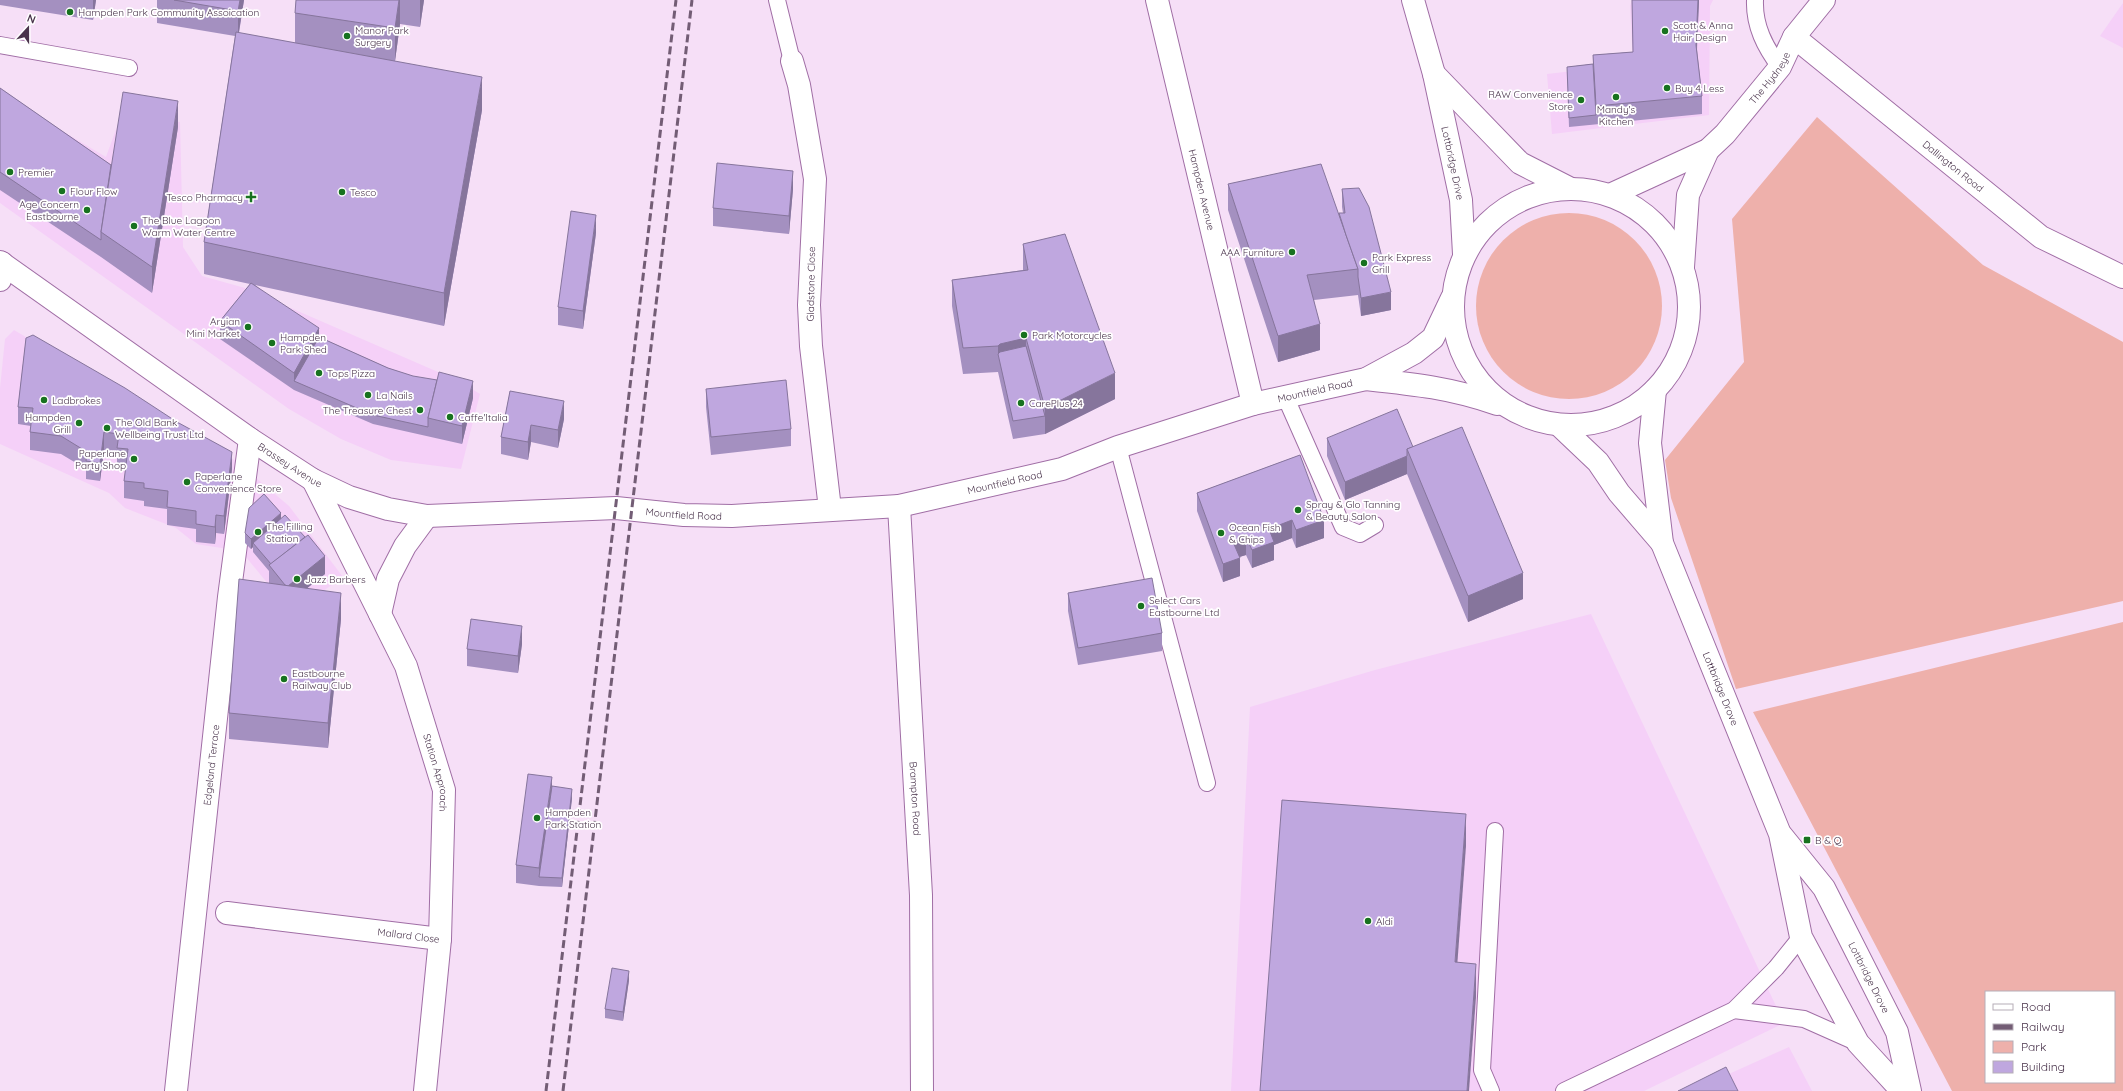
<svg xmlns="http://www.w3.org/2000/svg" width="2123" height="1091" font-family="Quicksand,sans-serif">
	<rect width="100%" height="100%" fill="#f6dff7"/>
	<g fill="#f5d0f8">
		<polygon points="1632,0 1713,0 1710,6 1709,115 1552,134 1547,74 1633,64 1630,6"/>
		<polygon points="2123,3 2123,48 2100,36"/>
		<polygon points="0,94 106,157 122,113 180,122 183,247 202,276 245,288 461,382 480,394 461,469 391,460 341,439 289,409 0,203"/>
		<polygon points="14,330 236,461 289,506 343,577 292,613 241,551 196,544 176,528 125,508 109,493 0,444 0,388 5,339"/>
		<polygon points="1591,614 1784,1023 1644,1091 1231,1091 1250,707 1375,670"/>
		<polygon points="1789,1047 1812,1091 1691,1091"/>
	</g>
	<g fill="#eeb0ab" fill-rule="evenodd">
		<polygon points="1817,117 1983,265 2123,342 2123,601 1736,689 1671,498 1665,460 1744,362 1732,219"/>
		<circle cx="1569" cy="306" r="93"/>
		<path d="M2123 622V1091H1952L1753 712ZM1986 992H2114V1082H1986Z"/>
	</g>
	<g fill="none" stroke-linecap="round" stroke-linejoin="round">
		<defs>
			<g id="lane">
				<polyline points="777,0 792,61"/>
				<path d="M1755 0C1754 26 1765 47 1780 67"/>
				<polyline points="0,45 129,68"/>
				<polyline points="1285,396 1343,527 1360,534 1375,525"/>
				<polyline points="1118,447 1207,783"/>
				<polyline points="1734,1010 1804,1019 1858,1043"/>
				<polyline points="1491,1091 1482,1070 1495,831"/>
				<polyline points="1564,1091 1734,1010 1776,968 1801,937"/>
			</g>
			<g id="street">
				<path id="s1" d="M1157 0 1253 404"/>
				<path id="s2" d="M1413 0 1434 74 1461 200 1464 254"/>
				<path id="s3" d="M1794 37 2041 237 2123 277"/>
				<polyline points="792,61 799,85 815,179 809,305 811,346 830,509"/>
				<polyline points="1434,74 1520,163 1569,188"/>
				<path id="s4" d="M1610 195 1708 150 1725 134 1780 67 1794 37 1824 0"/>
				<polyline points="1683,267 1688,195 1708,150"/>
				<polyline points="0,280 2,263"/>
				<path id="s5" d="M313 480 406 666 444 790 440 939 425 1091"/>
				<path id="s6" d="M899 506 921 895 922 1091"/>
				<polyline points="380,614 388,579 405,546 427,516"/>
				<path id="s7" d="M227 913 440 939"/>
				<path id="s8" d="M176 1091 229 597 250 439"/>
			</g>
			<g id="secondary">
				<circle cx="1571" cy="307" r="118"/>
				<path id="s9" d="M0 262 250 439 313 480 349 497 388 509 427 516 616 508 684 515 732 516 899 506 1062 469 1118 447 1253 404 1366 379 1414 353 1433 338 1452 298"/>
				<path d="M1366 379C1413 384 1452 388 1497 404"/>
				<path id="s10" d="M1655 390 1650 443 1662 543 1780 834 1801 937 1858 1043 1902 1091"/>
				<polyline points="1559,425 1598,462 1619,493 1662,543"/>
				<path id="s11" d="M1782 836 1824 888 1897 1032 1910 1091"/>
			</g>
		</defs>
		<use href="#lane" stroke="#a06ea5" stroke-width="18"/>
		<use href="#street" stroke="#a06ea5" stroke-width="24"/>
		<use href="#secondary" stroke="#a06ea5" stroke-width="24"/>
		<use href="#lane" stroke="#fff" stroke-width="16"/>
		<use href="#street" stroke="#fff" stroke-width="22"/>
		<use href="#secondary" stroke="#fff" stroke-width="22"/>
		<g stroke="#735d75" stroke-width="3" stroke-dasharray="8 4" stroke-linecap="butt">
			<polyline points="546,1091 676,0"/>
			<polyline points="563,1091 692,0"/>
		</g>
	</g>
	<g fill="#a490c0">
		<polygon points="0,0 96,0 93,20 0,5"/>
		<polygon points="157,0 244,0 239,33 295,43 295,13 296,0 424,0 420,27 400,24 395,61 482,110 444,326 255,285 319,337 388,368 473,398 462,444 373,424 294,390 220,339 220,321 250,284 204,274 204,242 235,36 157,23"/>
		<polygon points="1632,0 1699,0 1697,50 1702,96 1702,114 1569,127 1567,67 1593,64 1593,55 1633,52"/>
		<polygon points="0,88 111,165 178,127 152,293 101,257 0,190"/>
		<polygon points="1228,184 1339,217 1339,213 1343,213 1342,207 1342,189 1391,310 1361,316 1358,295 1314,300 1320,350 1278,362 1228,210"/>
		<polygon points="793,189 789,234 713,226 713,208"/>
		<polygon points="596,233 583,329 558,325 558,307"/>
		<polygon points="1023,244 1115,399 1045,434 1013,439 998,372 963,374 952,306 952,280 1023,270"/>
		<polygon points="26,338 232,469 224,534 216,533 215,544 196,542 196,529 167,525 167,509 144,506 144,501 124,498 124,481 126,466 117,466 117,451 104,450 100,481 86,479 86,469 61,454 30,450 30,432 31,426 18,424 18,407"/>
		<polygon points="706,389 791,429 791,446 711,455 706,407"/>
		<polygon points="510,391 564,419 558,448 531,442 528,460 501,454 501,437"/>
		<polygon points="1327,438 1413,447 1523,599 1468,622 1407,474 1345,500 1327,456"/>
		<polygon points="1300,455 1324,538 1296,548 1292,538 1274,545 1274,560 1252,568 1246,555 1239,557 1240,576 1223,582 1197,511 1197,493"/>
		<polygon points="281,519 325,574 307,588 341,619 328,748 229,739 229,713 269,583 269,571 253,552 253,547 251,549 245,543 245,533"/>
		<polygon points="1068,593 1162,633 1162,651 1078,665 1068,611"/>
		<polygon points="522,644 518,673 467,666 467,649"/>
		<polygon points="572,798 562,887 539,886 516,883 516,865"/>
		<polygon points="629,980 623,1021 605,1018 605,1009"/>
	</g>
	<g fill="#86759c">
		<polygon points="93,0 96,0 93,20"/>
		<polygon points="240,0 244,0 238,37 238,11"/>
		<polygon points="399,0 400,0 400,24 395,61 395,28"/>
		<polygon points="420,0 424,0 420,27"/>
		<polygon points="1698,0 1699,0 1696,63 1696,45"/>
		<polygon points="482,77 482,110 444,326 444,293"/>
		<polygon points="178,101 178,127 152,293 152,267"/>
		<polygon points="793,171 793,189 789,234 789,216"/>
		<polygon points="596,215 596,233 583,329 583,311"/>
		<polygon points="1391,292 1391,310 1361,316 1361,298"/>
		<polygon points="1320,324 1320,350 1278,362 1278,336"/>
		<polygon points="319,328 319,346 294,381 294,373"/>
		<polygon points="1026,338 1026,364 998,354 998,346 1000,344"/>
		<polygon points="1115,373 1115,399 1045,434 1045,408"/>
		<polygon points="473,381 473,398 462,444 462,426"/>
		<polygon points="564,401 564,419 558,448 558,430"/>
		<polygon points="531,425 531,442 528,460 528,442"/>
		<polygon points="104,432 104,450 100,481 100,463"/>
		<polygon points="232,452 232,469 224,534 224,516"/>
		<polygon points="1407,456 1407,474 1345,500 1345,482"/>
		<polygon points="281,513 281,522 253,543 253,547 251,549 251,539"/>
		<polygon points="216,515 216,533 215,544 215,527"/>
		<polygon points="1292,520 1292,538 1274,545 1274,560 1252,568 1252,550 1269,529"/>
		<polygon points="1324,520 1324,538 1296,548 1296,530"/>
		<polygon points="1246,537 1246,555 1233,559 1233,542"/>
		<polygon points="325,556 325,574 286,605 286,587"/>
		<polygon points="1240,558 1240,576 1223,582 1223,564"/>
		<polygon points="1523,573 1523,599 1468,622 1468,596"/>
		<polygon points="341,593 341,619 328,748 328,723"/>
		<polygon points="522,626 522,644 518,673 518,656"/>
		<polygon points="552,777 552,795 539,877 539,868"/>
		<polygon points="572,789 572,798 562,887 562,878"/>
		<polygon points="1466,814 1466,846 1455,995 1455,962"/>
		<polygon points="1476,964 1476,997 1469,1091 1467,1091"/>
		<polygon points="629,971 629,980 623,1021 623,1012"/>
	</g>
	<g fill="#bfa7df" stroke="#86759c">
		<polygon points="174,0 240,0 238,11"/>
		<polygon points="296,0 399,0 395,28 295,13"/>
		<polygon points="1632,0 1698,0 1696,45 1702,96 1596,106 1593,55 1633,52"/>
		<polygon points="236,32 482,77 444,293 204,242"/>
		<polygon points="1593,64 1596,115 1569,118 1567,67"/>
		<polygon points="0,88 111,165 101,232 101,240 0,172"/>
		<polygon points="123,92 178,101 152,267 101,232"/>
		<polygon points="717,163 793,171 789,216 713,208"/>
		<polygon points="1321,164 1358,269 1307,275 1320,324 1278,336 1228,184"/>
		<polygon points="1359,188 1369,207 1391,292 1361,298 1358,277 1358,269 1346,235 1339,213 1345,213 1342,189"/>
		<polygon points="571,211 596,215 583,311 558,307"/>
		<polygon points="1065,234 1115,373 1045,408 1026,338 1000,344 998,346 963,348 952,280 1028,270 1023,244"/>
		<polygon points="251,283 319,328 294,373 220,321"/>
		<polygon points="33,335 125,388 177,422 232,452 224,516 216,515 215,527 196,524 196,511 167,507 168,491 144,488 144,483 124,481 128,449 117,448 119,434 104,432 100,463 86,461 87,452 61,436 30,432 33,408 18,407 26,338"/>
		<polygon points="319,337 388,368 413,376 437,380 428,418 428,427 373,415 294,381"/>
		<polygon points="1026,346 1045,416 1013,421 998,354 1000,352"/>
		<polygon points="439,372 473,381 462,426 428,418"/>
		<polygon points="786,380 791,429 711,437 706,389"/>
		<polygon points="510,391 564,401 558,430 531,425 528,442 501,437"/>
		<polygon points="1397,409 1413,447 1407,449 1407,456 1345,482 1327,438"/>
		<polygon points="1462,427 1523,573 1468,596 1407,449"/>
		<polygon points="1300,455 1324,520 1296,530 1292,520 1269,529 1274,542 1252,550 1246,537 1233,542 1240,558 1223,564 1197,493"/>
		<polygon points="264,494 281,513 251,539 245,533 249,508"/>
		<polygon points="285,515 305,537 271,564 253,543"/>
		<polygon points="308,535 325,556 288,586 285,585 269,565"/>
		<polygon points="1152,578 1162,633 1078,648 1068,593"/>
		<polygon points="239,579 341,593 328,723 229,713"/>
		<polygon points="471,619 522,626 518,656 467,649"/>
		<polygon points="528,774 552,777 539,868 516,865"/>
		<polygon points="552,786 572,789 562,878 539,877"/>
		<polygon points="1282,800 1466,814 1455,962 1476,964 1467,1091 1260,1091"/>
		<polygon points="612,968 629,971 623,1012 605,1009"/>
		<polygon points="1726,1067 1738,1091 1678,1091"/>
	</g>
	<g fill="#17721f" stroke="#fff" stroke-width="1.5">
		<circle cx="70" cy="12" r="4"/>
		<circle cx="1665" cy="31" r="4"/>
		<circle cx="347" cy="36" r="4"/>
		<circle cx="1667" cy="88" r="4"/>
		<circle cx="1616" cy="97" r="4"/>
		<circle cx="1581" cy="100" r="4"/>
		<circle cx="10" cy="172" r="4"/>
		<circle cx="62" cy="191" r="4"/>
		<circle cx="342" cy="192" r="4"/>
		<path d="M249 191h4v4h4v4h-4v4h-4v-4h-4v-4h4z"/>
		<circle cx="87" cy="210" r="4"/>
		<circle cx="134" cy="226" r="4"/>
		<circle cx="1292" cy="252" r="4"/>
		<circle cx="1364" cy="263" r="4"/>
		<circle cx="248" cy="327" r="4"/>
		<circle cx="1024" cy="335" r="4"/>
		<circle cx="272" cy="343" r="4"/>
		<circle cx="319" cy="373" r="4"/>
		<circle cx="368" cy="395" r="4"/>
		<circle cx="44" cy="400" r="4"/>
		<circle cx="1021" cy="403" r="4"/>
		<circle cx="420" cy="410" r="4"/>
		<circle cx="450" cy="417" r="4"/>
		<circle cx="79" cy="423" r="4"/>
		<circle cx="107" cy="428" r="4"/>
		<circle cx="134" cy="459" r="4"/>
		<circle cx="187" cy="482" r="4"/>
		<circle cx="1298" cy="510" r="4"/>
		<circle cx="258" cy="532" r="4"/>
		<circle cx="1221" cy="533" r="4"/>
		<circle cx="297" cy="579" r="4"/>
		<circle cx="1141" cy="606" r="4"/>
		<circle cx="284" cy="679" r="4"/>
		<circle cx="537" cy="818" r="4"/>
		<rect x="1803" y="836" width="8" height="8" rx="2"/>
		<circle cx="1368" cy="921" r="4"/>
	</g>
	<g text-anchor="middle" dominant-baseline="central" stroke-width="3.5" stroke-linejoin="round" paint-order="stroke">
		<g font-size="10" fill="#49334b" stroke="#fff" text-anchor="start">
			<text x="78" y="12">Hampden Park Community Assoication</text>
			<text x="1673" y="25">Scott &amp; Anna<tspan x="1673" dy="12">Hair Design</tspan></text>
			<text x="355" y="30">Manor Park<tspan x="355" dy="12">Surgery</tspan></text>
			<text x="1675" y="88">Buy 4 Less</text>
			<text x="1573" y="94" text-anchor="end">RAW Convenience<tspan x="1573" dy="12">Store</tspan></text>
			<text x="1616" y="109" text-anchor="middle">Mandy's<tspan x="1616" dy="12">Kitchen</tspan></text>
			<text x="18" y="172">Premier</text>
			<text x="70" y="191">Flour Flow</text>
			<text x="350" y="192">Tesco</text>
			<text x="243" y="197" text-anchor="end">Tesco Pharmacy</text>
			<text x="79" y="204" text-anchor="end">Age Concern<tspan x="79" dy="12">Eastbourne</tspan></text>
			<text x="142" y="220">The Blue Lagoon<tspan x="142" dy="12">Warm Water Centre</tspan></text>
			<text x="1284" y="252" text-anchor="end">AAA Furniture</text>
			<text x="1372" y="257">Park Express<tspan x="1372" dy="12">Grill</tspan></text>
			<text x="240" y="321" text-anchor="end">Aryian<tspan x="240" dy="12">Mini Market</tspan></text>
			<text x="1032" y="335">Park Motorcycles</text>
			<text x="280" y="337">Hampden<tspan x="280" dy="12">Park Shed</tspan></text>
			<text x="327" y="373">Tops Pizza</text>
			<text x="376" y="395">La Nails</text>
			<text x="52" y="400">Ladbrokes</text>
			<text x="1029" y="403">CarePlus 24</text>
			<text x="412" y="410" text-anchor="end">The Treasure Chest</text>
			<text x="71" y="417" text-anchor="end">Hampden<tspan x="71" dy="12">Grill</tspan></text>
			<text x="458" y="417">Caffe'Italia</text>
			<text x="115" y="422">The Old Bank<tspan x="115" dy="12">Wellbeing Trust Ltd</tspan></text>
			<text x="126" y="453" text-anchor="end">Paperlane<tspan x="126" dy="12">Party Shop</tspan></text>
			<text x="195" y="476">Paperlane<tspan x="195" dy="12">Convenience Store</tspan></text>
			<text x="1306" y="504">Spray &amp; Glo Tanning<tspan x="1306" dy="12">&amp; Beauty Salon</tspan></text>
			<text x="266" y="526">The Filling<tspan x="266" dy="12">Station</tspan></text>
			<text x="1229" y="527">Ocean Fish<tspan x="1229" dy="12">&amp; Chips</tspan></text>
			<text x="305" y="579">Jazz Barbers</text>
			<text x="1149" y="600">Select Cars<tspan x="1149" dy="12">Eastbourne Ltd</tspan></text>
			<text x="292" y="673">Eastbourne<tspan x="292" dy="12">Railway Club</tspan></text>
			<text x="545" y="812">Hampden<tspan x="545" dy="12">Park Station</tspan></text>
			<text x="1815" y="840">B &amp; Q</text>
			<text x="1376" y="921">Aldi</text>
		</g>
		<g font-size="10" fill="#49334b" stroke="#fff">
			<text stroke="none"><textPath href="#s4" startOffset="203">The Hydneye</textPath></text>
			<text stroke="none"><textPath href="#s2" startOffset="168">Lottbridge Drive</textPath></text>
			<text stroke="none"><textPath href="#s3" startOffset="205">Dallington Road</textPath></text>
			<text stroke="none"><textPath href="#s1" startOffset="195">Hampden Avenue</textPath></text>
			<text transform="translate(811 284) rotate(-89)">Gladstone Close</text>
			<text stroke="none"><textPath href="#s9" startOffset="1407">Mountfield Road</textPath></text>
			<text stroke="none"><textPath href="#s9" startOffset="354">Brassey Avenue</textPath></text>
			<text stroke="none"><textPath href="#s9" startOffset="1083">Mountfield Road</textPath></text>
			<text stroke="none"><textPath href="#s9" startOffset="759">Mountfield Road</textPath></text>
			<text stroke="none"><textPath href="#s10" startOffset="311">Lottbridge Drove</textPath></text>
			<text stroke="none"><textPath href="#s8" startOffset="328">Edgeland Terrace</textPath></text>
			<text stroke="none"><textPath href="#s5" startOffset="319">Station Approach</textPath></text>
			<text stroke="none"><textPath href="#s6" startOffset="293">Brampton Road</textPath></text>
			<text stroke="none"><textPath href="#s7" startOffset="183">Mallard Close</textPath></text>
			<text stroke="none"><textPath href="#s11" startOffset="167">Lottbridge Drove</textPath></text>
		</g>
	</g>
	<rect x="1985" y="991" width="130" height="92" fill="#ffffff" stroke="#b6adb7"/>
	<rect x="1993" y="1004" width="20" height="6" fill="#ffffff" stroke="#b6adb7"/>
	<text x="2021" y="1011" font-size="12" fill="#49334b">Road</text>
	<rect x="1993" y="1024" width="20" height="6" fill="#735d75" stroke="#b6adb7"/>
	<text x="2021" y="1031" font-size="12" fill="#49334b">Railway</text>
	<rect x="1993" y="1041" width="20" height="12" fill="#eeb0ab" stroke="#b6adb7"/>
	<text x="2021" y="1051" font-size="12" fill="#49334b">Park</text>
	<rect x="1993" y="1061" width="20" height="12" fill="#bfa7df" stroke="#b6adb7"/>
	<text x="2021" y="1071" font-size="12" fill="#49334b">Building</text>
	<g transform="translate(28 28) rotate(21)" stroke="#ffffff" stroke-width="3" paint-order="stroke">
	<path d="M0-3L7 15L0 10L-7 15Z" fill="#49334b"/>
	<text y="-6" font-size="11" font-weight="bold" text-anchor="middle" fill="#49334b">N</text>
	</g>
</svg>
